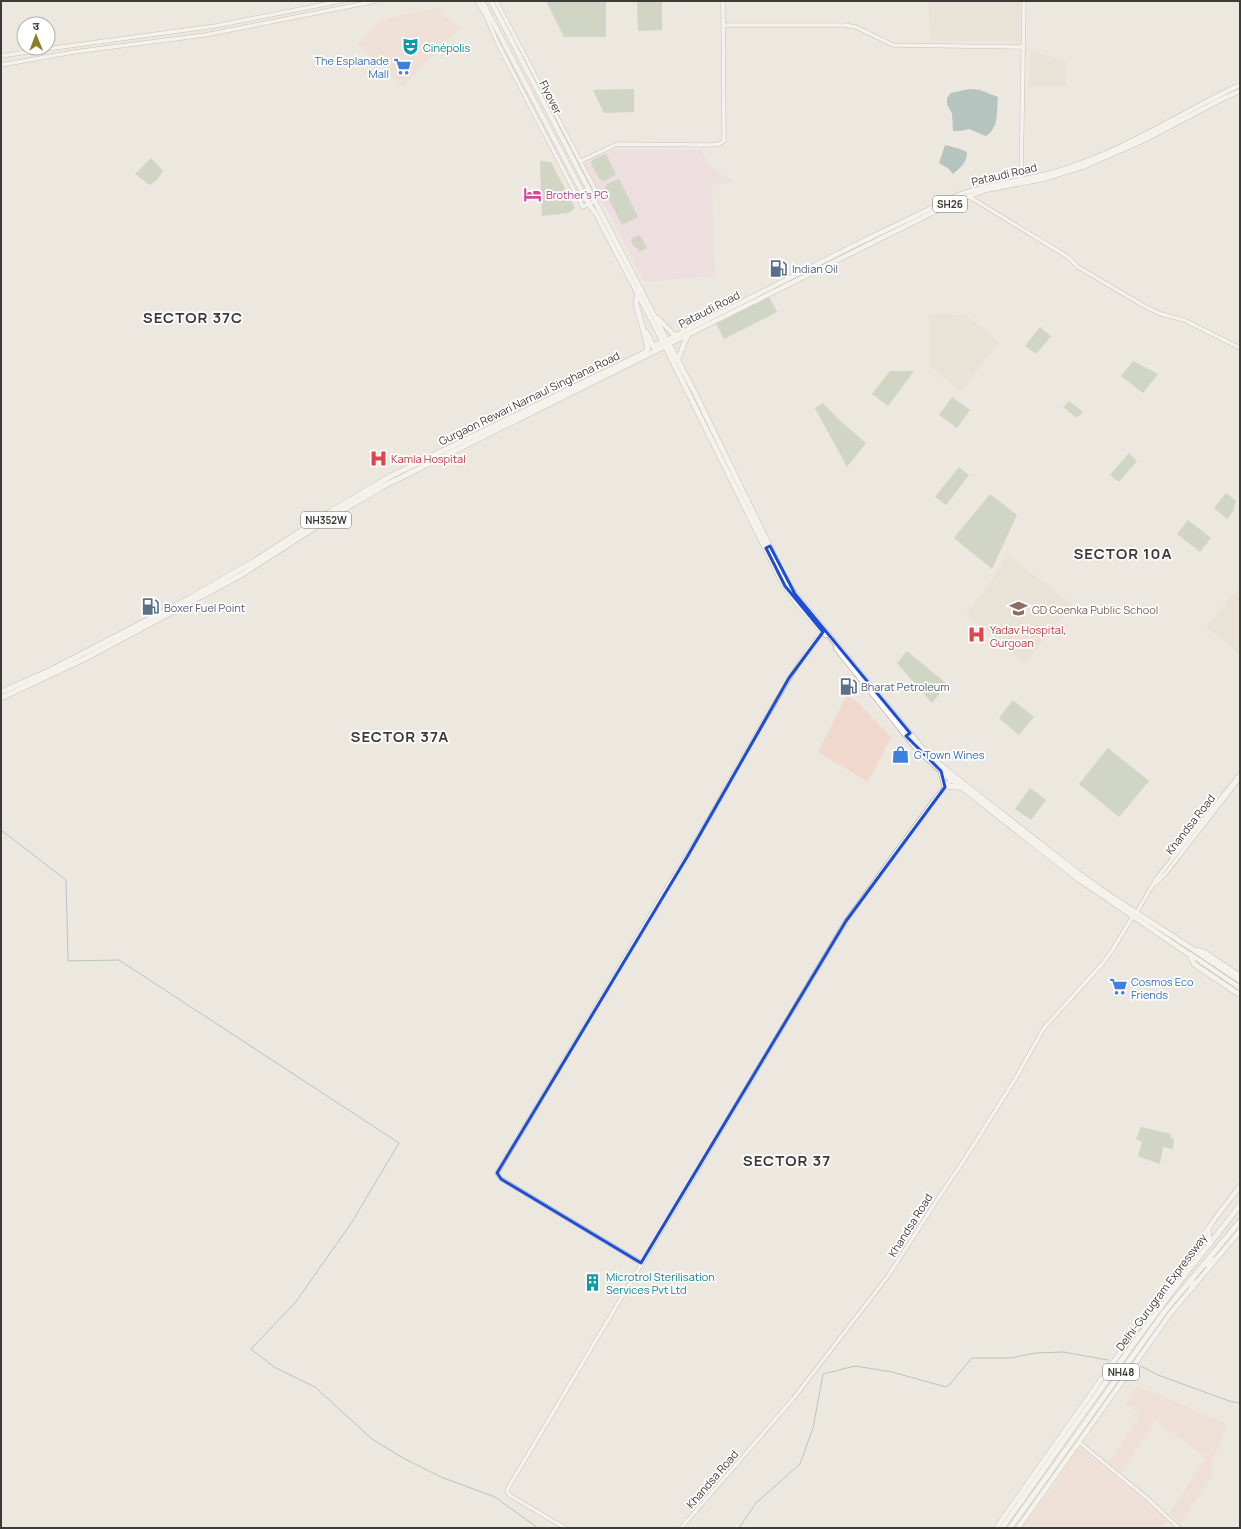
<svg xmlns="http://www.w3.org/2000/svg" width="1241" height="1529" font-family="Manrope,'Noto Sans Devanagari',sans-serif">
	<rect width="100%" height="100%" fill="#ece7df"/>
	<g fill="#f0d8cd">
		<polygon points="441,7 439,11 460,29 403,87 358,44 383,19 386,21 388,18"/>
		<polygon points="848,693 891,737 868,782 818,752"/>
		<polygon points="1137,1386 1227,1424 1210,1467 1213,1473 1181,1523 1169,1514 1206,1458 1155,1420 1122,1473 1109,1463 1140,1415 1126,1404"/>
		<polygon points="1079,1447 1168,1520 1161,1528 1021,1528 1055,1484"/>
	</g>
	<polygon fill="#eed6e1" points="611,150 701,150 710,166 735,183 712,185 715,276 644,282 583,163"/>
	<g fill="#e4dccd">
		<polygon points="928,1 1020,1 1020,41 930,41"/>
		<polygon points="1031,51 1065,61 1066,86 1028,86"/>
		<polygon points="929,314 966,315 999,342 960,392 929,365"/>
		<polygon points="1007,555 1072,604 1025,663 966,614 988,586"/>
		<polygon points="1237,589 1240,591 1240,654 1206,627"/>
	</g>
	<g fill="#afbea3">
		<polygon points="546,1 606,1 606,37 564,37"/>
		<polygon points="637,1 662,1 662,30 638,31"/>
		<polygon points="634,89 634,112 604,113 593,90"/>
		<polygon points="606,154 616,175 604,181 599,179 591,163 592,160"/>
		<polygon points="151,158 163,171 157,180 150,185 135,174"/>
		<polygon points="540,161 551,162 575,208 568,213 542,216"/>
		<polygon points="619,179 638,217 622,225 604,190 607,184"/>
		<polygon points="640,235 647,248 639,252 637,247 635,248 631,241 632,238"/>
		<polygon points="769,297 777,312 724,339 716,324"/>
		<polygon points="1040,327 1051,336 1036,354 1025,346"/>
		<polygon points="1133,361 1158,374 1143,393 1121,376"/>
		<polygon points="890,371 914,371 888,406 872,394"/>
		<polygon points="952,397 970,410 957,428 939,415"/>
		<polygon points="1069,401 1083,412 1077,418 1063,407"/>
		<polygon points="823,403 837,418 866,443 847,467 815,408"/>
		<polygon points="1129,453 1137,461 1119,482 1110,475"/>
		<polygon points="959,467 969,475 946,505 935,497"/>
		<polygon points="1226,493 1236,501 1233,511 1227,519 1214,508"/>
		<polygon points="990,494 1017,515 992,569 954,538"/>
		<polygon points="1188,520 1211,538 1200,552 1177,534"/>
		<polygon points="907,651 947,684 932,703 897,663"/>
		<polygon points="1013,700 1034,717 1019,735 999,718"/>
		<polygon points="1108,748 1149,781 1119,817 1079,784"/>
		<polygon points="1030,788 1046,800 1031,820 1015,809"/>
		<polygon points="1141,1127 1171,1134 1170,1138 1174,1139 1173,1149 1163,1147 1160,1164 1138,1156 1142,1142 1136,1139"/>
	</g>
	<g fill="#74999b">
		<path d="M970 89 980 90 998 97C996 111 1000 127 986 136L969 129 960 131H953L952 113 947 105V98L951 93Z"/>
		<path d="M945 145 960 149 967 152C967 163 960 168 953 174L949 169 939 163Z"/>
	</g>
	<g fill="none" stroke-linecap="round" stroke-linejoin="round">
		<g stroke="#74999b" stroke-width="1">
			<polyline points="1,830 66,880 68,961 119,960 399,1143 352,1222 295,1303 251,1349 274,1367 315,1387 372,1439 403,1458 441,1477 495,1497 538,1528"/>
			<polyline points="1141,1366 1158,1375 1232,1402 1240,1403"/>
			<polyline points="739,1528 756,1503 800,1464 813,1428 823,1374 855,1366 892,1372 946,1387 950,1384 972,1358 1011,1358 1035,1353 1063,1352 1108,1360"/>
		</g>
		<defs>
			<g id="minor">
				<polyline points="477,1 486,16 498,44 577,196 583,207 595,201 597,193 496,1"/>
				<polyline points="724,25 844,25 856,27 893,45 1024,47"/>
				<polyline points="1,56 47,49 215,26 341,1"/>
				<polyline points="1,65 74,52 205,35 376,1"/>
				<polyline points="581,161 617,144 709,145 719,144 724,141 723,1"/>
				<polyline points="1021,181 1024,1"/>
				<polyline points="968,196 1068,257 1078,267 1146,307 1161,314 1184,320 1240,348"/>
				<polyline points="1155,884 1166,873 1240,778"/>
				<polyline points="1137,912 1156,879 1240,774"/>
				<path d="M641 1263 501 1179 498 1176 497 1173 669 884C706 828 735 768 770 711 787 684 801 655 823 632"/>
				<polyline points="1079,1442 1148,1499 1179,1528"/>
				<polyline points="565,1528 511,1496 507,1492 508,1488 831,946 846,921 881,872 936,797 952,779"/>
				<polyline points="681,1528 793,1399 888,1276 941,1194 966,1157 1014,1081 1044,1028 1103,963 1113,949 1133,916"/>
			</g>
			<g id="major">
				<polyline points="482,1 589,205 595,212 664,344"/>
				<polyline points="491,1 669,344 954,202 986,190 1043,179 1085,166 1144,140 1222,99 1240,91"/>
				<polyline points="658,318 672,333 677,336"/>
				<path d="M667 340 855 245 961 194C998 181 1037 180 1073 166 1093 159 1114 151 1132 141 1169 123 1203 102 1240 85"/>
				<polyline points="678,360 685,341 688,336"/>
				<polyline points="1195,951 1240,981"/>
				<polyline points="1190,954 1240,988"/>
				<polyline points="996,1528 1214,1220 1240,1186"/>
				<polyline points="1018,1528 1170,1314 1240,1231"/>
			</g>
			<g id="highway">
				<polyline points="646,332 656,351"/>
				<polyline points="653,346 667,340"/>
				<polyline points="665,346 781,580 797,603 826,635"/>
				<polyline points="836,648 916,748 941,771 1077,878 1190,955 1194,964 1240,995"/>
				<polyline points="1,692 51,670 190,598 256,560 330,512 391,476 646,352 648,347 636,304 638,291 640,288"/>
				<polyline points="1,698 84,659 241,575 331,517 382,487 669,344 695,393 785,578 795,594 927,754 955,777 1078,873 1106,893 1194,950 1204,952 1240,976"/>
				<polyline points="941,772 945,787 954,786 962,788"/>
				<polyline points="1208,1229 1210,1244"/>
				<polyline points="1204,1265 1216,1259"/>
				<polyline points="1192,1288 1192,1278"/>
				<path d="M1002 1528C1054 1455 1106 1380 1160 1308 1185 1272 1214 1240 1240 1205"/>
				<polyline points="1010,1528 1165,1311 1240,1221"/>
			</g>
		</defs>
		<use href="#minor" stroke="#99948d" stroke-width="4.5"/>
		<use href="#major" stroke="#99948d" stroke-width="5.5"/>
		<use href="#highway" stroke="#99948d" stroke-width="6"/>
		<use href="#minor" stroke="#fff" stroke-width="3.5"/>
		<use href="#major" stroke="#fff" stroke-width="4.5"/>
		<use href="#highway" stroke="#fff" stroke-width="5"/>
	</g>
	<path d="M0 0H1241V1529H0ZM770 546 795 594 910 733 906 736 941 771 945 787 846 921 641 1263 501 1179 497 1173 687 857 789 678 823 632 785 586 766 548Z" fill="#ece7df" fill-opacity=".55" fill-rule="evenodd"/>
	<path fill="none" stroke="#1d4ed8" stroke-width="3" stroke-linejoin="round" d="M770 546 795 594 910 733 906 736 941 771 945 787 846 921 641 1263 501 1179 497 1173 687 857 789 678 823 632 785 586 766 548Z"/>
	<defs>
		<symbol id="theatre-bare" viewBox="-9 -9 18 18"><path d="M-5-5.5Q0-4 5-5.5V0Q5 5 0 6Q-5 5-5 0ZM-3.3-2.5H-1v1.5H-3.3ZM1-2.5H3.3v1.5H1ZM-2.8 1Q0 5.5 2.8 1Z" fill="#0f9aa8" stroke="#fff" stroke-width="2.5" paint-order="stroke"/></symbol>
		<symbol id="supermarket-bare" viewBox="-9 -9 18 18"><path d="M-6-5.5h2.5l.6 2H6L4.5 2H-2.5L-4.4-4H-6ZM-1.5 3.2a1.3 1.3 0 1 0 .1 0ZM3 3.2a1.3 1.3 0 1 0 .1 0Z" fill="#3f7fe0" stroke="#fff" stroke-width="2.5" paint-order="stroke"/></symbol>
		<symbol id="hotel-bare" viewBox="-9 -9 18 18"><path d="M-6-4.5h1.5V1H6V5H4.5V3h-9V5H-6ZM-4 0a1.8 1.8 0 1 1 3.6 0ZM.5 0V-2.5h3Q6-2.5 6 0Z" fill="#d1479c" stroke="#fff" stroke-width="2.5" paint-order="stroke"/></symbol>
		<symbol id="fuel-bare" viewBox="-9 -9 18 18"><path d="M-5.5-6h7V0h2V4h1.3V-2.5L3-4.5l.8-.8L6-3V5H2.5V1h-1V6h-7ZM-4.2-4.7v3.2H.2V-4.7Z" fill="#5c6f8a" stroke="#fff" stroke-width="2.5" paint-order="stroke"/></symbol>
		<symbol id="hospital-bare" viewBox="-9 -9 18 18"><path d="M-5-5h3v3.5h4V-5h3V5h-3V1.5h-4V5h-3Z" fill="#e0444e" stroke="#fff" stroke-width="2.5" paint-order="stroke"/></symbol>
		<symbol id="school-bare" viewBox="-9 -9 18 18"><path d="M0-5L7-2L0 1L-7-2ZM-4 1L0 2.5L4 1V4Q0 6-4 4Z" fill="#8d6e63" stroke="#fff" stroke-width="2.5" paint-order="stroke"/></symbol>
		<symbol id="shop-bare" viewBox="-9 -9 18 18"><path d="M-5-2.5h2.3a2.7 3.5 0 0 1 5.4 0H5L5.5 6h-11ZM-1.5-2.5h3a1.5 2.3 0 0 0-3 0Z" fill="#3f7fe0" stroke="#fff" stroke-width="2.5" paint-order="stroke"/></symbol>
		<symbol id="building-bare" viewBox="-9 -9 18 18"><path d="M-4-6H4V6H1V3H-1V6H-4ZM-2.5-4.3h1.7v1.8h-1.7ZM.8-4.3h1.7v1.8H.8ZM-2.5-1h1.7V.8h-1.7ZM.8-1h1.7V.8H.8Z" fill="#0f9aa8" stroke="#fff" stroke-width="2.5" paint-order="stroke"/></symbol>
	</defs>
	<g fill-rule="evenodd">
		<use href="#theatre-bare" x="398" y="34" width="25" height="25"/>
		<use href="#supermarket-bare" x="390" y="54" width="25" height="25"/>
		<use href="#hotel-bare" x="520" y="182" width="25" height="25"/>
		<use href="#fuel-bare" x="766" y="256" width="25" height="25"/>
		<use href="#hospital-bare" x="366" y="446" width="25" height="25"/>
		<use href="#fuel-bare" x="138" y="594" width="25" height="25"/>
		<use href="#school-bare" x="1006" y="596" width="25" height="25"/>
		<use href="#hospital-bare" x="964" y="622" width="25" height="25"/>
		<use href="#fuel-bare" x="836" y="674" width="25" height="25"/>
		<use href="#shop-bare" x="888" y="742" width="25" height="25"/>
		<use href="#supermarket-bare" x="1106" y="974" width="25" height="25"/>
		<use href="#building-bare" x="580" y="1270" width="25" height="25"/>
	</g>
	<g text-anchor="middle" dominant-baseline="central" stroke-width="3.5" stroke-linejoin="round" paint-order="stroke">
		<g fill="#fff" stroke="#777674" stroke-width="1">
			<rect x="933" y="196" width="34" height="16" rx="3"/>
			<rect x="301" y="512" width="50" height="16" rx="3"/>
			<rect x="1103" y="1364" width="36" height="16" rx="3"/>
		</g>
		<g font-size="10" font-weight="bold" fill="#3d3b38">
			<text x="950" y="204">SH26</text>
			<text x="326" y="520">NH352W</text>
			<text x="1121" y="1372">NH48</text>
		</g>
		<g font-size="11" fill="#0d838f" stroke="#fff" text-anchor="start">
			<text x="423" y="47">Cinépolis</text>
			<text x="606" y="1276">Microtrol Sterilisation<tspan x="606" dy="13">Services Pvt Ltd</tspan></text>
		</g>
		<g font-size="11" fill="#366cbe" stroke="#fff" text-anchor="start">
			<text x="389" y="60" text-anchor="end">The Esplanade<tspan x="389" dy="13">Mall</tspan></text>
			<text x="914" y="754">G Town Wines</text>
			<text x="1131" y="981">Cosmos Eco<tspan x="1131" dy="13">Friends</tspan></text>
		</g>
		<g font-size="11" fill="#3d3b38" stroke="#fff">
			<text transform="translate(551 97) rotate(63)">Flyover</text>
			<text transform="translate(1004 174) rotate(-13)">Pataudi Road</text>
			<text transform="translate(709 309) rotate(-27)">Pataudi Road</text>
			<text transform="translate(529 398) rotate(-26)">Gurgaon Rewari Narnaul Singhana Road</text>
			<text transform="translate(1190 824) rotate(-52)">Khandsa Road</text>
			<text transform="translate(910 1225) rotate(-58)">Khandsa Road</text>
			<text transform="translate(1161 1292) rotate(-53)">Delhi-Gurugram Expressway</text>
			<text transform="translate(712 1479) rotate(-49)">Khandsa Road</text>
		</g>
		<g font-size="11" fill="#b23c85" stroke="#fff" text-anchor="start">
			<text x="546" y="194">Brother's PG</text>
		</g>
		<g font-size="11" fill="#4e5e75" stroke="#fff" text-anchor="start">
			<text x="792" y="268">Indian Oil</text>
			<text x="164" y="607">Boxer Fuel Point</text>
			<text x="861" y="686">Bharat Petroleum</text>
		</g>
		<g font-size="11" fill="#be3a42" stroke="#fff" text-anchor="start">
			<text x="391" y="458">Kamla Hospital</text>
			<text x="990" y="629">Yadav Hospital,<tspan x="990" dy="13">Gurgoan</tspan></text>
		</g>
		<g font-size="11" fill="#785e54" stroke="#fff" text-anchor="start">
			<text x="1032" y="609">GD Goenka Public School</text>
		</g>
		<g font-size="15" font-weight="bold" letter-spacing="1" fill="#3d3b38" stroke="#fff">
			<text x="193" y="317">SECTOR 37C</text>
			<text x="1123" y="553">SECTOR 10A</text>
			<text x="400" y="736">SECTOR 37A</text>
			<text x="787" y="1160">SECTOR 37</text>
		</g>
	</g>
	<rect width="1241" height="1529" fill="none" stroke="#3d3b38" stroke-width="4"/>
	<g transform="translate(36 36) rotate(359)"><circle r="19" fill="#ffffff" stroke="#b1b1af"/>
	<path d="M0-3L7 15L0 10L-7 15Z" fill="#8a7f26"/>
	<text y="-6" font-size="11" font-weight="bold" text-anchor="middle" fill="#3d3b38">उ</text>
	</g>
</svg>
